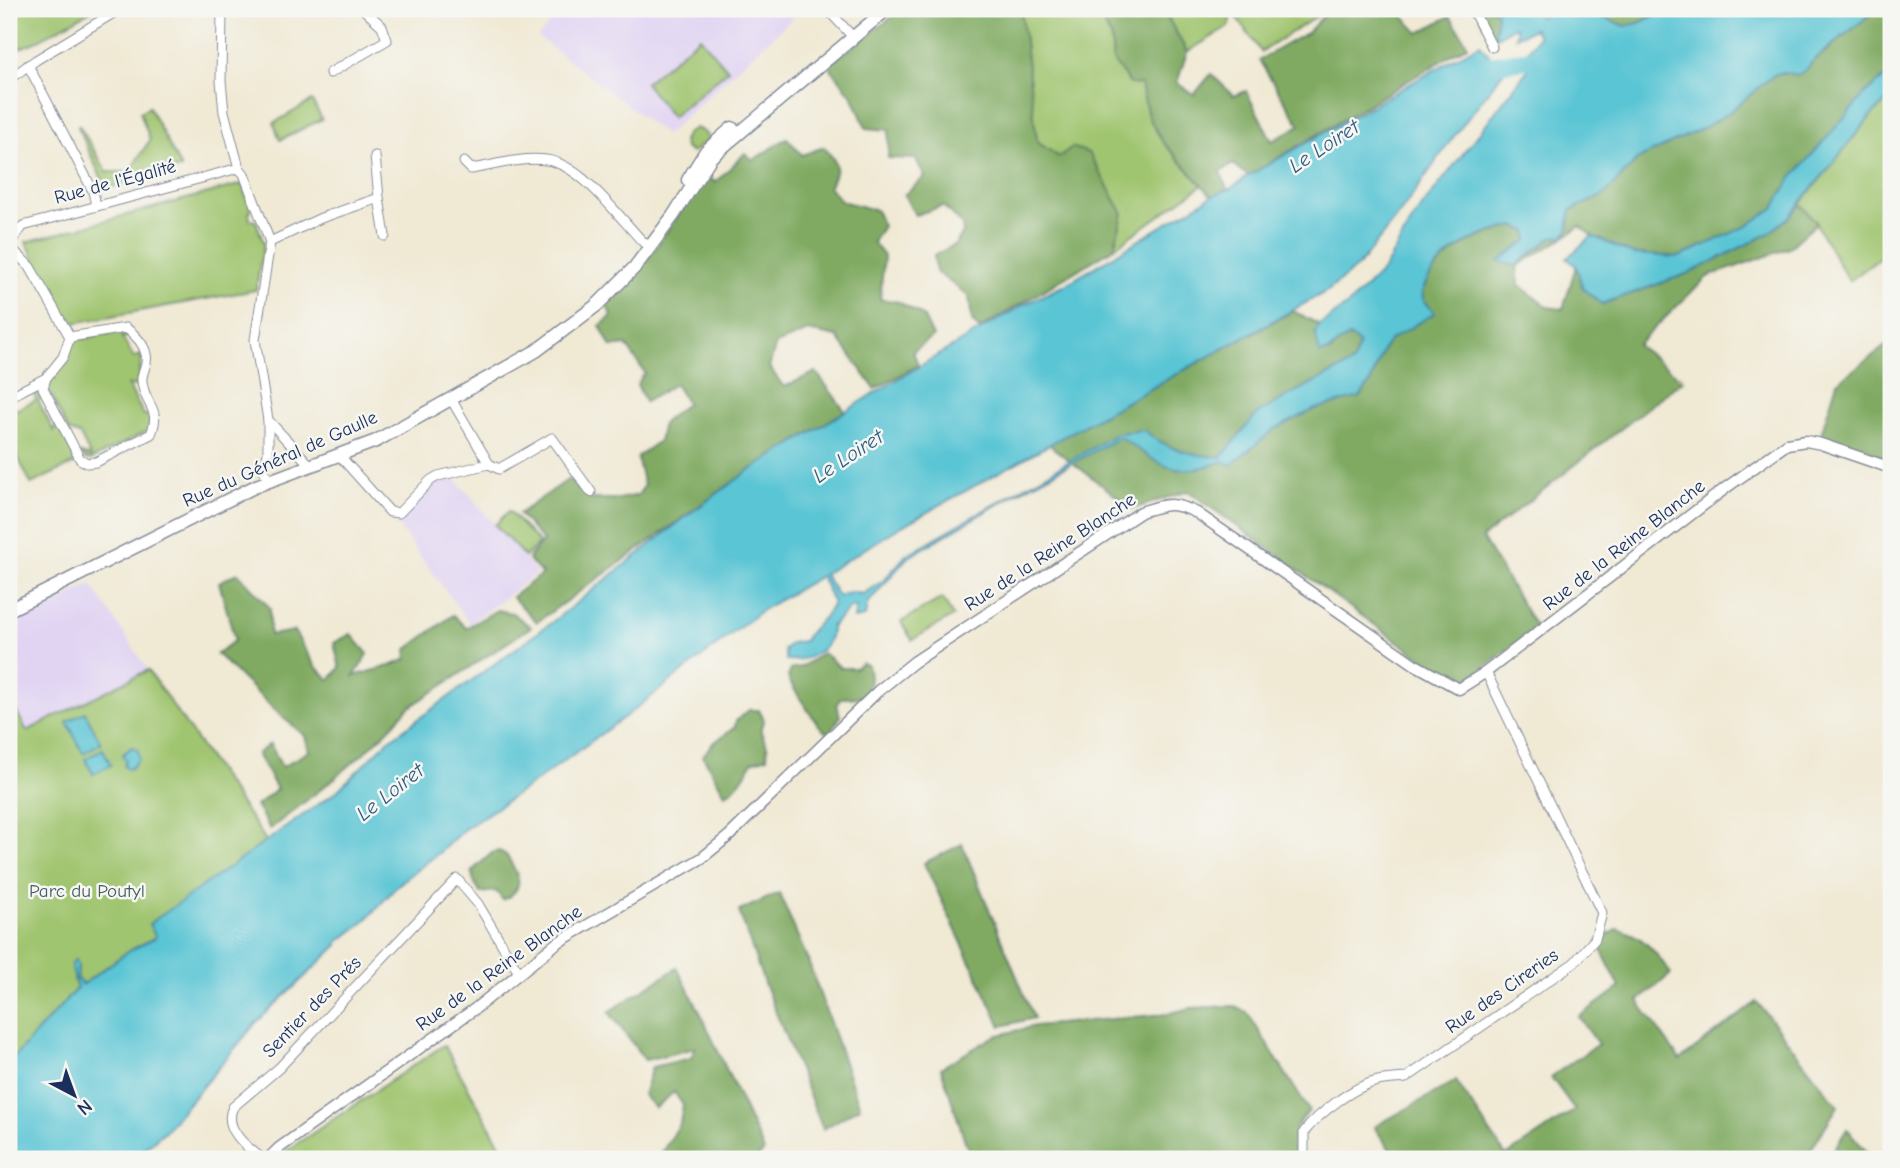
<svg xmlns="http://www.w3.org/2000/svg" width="1900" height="1168" font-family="'Comic Neue',sans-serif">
	<rect width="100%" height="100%" fill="#f6f6f2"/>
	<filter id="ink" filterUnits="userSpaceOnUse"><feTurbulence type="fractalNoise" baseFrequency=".0143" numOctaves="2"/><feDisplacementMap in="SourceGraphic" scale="14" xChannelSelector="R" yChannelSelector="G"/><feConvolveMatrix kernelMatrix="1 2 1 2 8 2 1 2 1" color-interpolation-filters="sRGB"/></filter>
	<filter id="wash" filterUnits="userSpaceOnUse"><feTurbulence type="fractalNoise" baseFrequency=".00686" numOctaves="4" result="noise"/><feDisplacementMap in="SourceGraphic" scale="28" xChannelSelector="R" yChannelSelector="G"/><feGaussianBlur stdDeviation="1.57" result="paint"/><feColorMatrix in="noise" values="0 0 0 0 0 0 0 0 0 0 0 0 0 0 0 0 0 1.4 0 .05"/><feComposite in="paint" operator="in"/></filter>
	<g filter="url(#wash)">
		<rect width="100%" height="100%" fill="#f0e9d4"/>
		<g fill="#e1d4f3">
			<polygon points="548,9 802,9 666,135 538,37 553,20"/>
			<polygon points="452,475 537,573 470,624 396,523 432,484 441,477"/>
			<polygon points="91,584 148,670 27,731 9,698 9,623"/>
		</g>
		<g fill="#a0c56f" stroke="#5e7a66" stroke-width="2">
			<polygon points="9,9 94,9 31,44 9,52"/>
			<polygon points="1024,9 1096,9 1111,37 1113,61 1141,84 1148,116 1162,141 1202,185 1114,248 1122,214 1059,157 1037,142 1021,11"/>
			<polygon points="1163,9 1224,9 1231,20 1228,27 1187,52"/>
			<polygon points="1231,9 1323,9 1325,11 1261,52"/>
			<polygon points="700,37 728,70 672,117 645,83"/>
			<path d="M1891 97V250L1849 281C1832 255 1821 227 1800 204L1870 117Z"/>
			<polygon points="312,101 322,119 280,140 274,123"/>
			<polygon points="149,107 181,168 112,187 104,184 78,127 79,125 107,172 129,172 150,140 140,112"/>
			<polygon points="696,128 704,132 709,139 692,153 685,148 683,141 687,133"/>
			<polygon points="242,184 251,210 249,213 250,220 256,221 264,244 256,290 68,324 26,242"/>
			<polygon points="126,331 132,337 122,337 134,358 141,355 142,359 137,386 128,385 143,414 152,417 148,431 91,460 85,459 81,454 91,457 80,435 68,431 48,389 51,379 66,359 74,340"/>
			<polygon points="34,392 42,393 39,403 54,431 59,423 75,459 75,463 31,484 9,439 9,409 13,406 16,410 36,400"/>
			<polygon points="509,511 539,543 525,557 495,525"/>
			<polygon points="942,598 953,616 912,640 901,622"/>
			<polygon points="148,670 267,842 150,924 156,937 127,952 82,985 77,978 78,964 74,980 77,988 9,1063 9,698 27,731"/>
			<polygon points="444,1045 508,1159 284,1159 286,1151"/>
		</g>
		<g fill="#80aa62" stroke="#4e6c60" stroke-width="2">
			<polygon points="903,9 1021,9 1037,142 1059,157 1072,147 1089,153 1123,214 1114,248 979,329 972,321 969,296 936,272 934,255 955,245 963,233 962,224 943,206 915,215 904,195 925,177 916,159 888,158 889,130 866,128 853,97 828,65"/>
			<polygon points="1095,9 1163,9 1187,52 1177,83 1194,95 1211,74 1234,96 1246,91 1272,141 1300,125 1259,60 1308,32 1330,9 1396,9 1419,33 1450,16 1468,45 1248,176 1233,164 1221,172 1227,190 1212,196 1162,141 1148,116 1141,85 1130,84 1113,61 1111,36"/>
			<polygon points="1477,9 1494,9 1497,13 1495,38 1483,24"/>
			<polygon points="1580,9 1669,9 1639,23 1625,26"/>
			<path d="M1877 9H1891V72L1865 94 1791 179 1774 208 1747 226 1679 257 1633 254 1592 236 1580 226C1560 242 1537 252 1517 267L1519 285 1547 307 1563 309 1576 266 1583 289 1602 304 1692 272 1768 234 1790 216 1800 204 1817 223 1789 248 1707 277 1637 345 1683 380 1482 538 1536 628 1460 686 1188 491 1133 509 1048 444 1293 311 1320 325 1315 332 1330 352 1343 338 1351 337 1359 344 1353 363 1293 393 1256 415 1231 464 1275 429 1315 409 1360 397 1370 383 1384 348 1390 340 1435 313C1432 309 1426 305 1424 301 1419 292 1425 282 1430 275 1451 247 1482 233 1515 226L1527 231 1528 240 1541 247 1552 237 1563 236 1568 231 1571 210 1604 195 1638 159 1705 127 1731 111 1766 79 1775 74 1790 72 1810 64Z"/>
			<path d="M787 138 802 155 824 147C839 164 839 167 829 187L841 201 876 210 883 226 873 242 884 256 880 299 899 302 923 316 933 337 913 351 918 365 875 389 837 337 808 331 776 344 769 367 784 387 816 372 845 411 747 472 537 622 512 597 542 574 528 559 543 541 519 514 569 479 589 499H619L638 495 644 486 637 457 659 441 663 423 687 403 675 384 645 402 637 384 645 373 626 345 611 347 600 326 612 316 606 305 643 266 705 176 716 182 745 153 753 160Z"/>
			<polygon points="1891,342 1891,460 1820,437 1837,382"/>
			<path d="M238 573 270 608V635L294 631 315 666 330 680 340 668 334 643 351 634 368 654 354 676 393 665 407 659 406 650 453 615 466 628 497 610 512 613 531 627 407 709C368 755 317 792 270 829L256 806 277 789 257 754 270 744 282 767 309 751 305 736 279 714 217 654 235 640 219 582Z"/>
			<path d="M823 653 841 668H855L862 663 868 665C871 678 871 686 863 697L841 698 837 704 840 717 831 731 827 733C820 730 791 686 788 677L791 669 801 667Z"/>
			<path d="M749 710H759L764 720C757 733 763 734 767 746 768 749 767 753 767 757L752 762C747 773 736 790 725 794L703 756 711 745 735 727 736 721Z"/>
			<polygon points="962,844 1034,1018 1001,1026 924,863"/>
			<path d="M499 851C506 854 508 856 511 863 521 880 523 890 503 900L496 891 480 893 473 879 472 871 492 853Z"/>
			<polygon points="779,893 807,958 860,1107 823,1129 764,983 739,911"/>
			<path d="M1618 929C1644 935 1656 953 1671 974L1638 1001 1680 1060 1757 1002 1838 1106 1805 1159H1397L1374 1127 1456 1081 1506 1156 1575 1110 1551 1077 1598 1044 1579 1017 1620 987 1597 942Z"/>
			<polygon points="677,968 699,1010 764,1151 757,1159 668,1159 662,1152 680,1124 683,1105 674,1092 655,1108 643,1095 652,1067 691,1058 695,1048 645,1060 609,1012"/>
			<polygon points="1233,1006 1247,1012 1309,1111 1295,1128 1295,1159 1153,1159 1151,1156 1147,1159 971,1159 941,1068 995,1036 1035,1026 1166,1014 1191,1008"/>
			<polygon points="1847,1129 1873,1159 1828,1159"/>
		</g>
		<g fill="#5ac5d4" stroke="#3a7a99" stroke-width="2">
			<path d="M1494 9H1524L1540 17 1554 9H1580L1625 26 1639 23 1669 9H1877L1815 59 1806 70 1797 75 1783 72 1774 75 1731 111 1705 127 1638 159 1604 195 1571 210 1568 231 1563 236 1552 237 1515 266 1499 261 1528 240 1527 231 1515 226C1480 233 1441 250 1425 285 1422 290 1421 295 1424 301 1426 305 1432 309 1435 313L1390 340 1384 348 1370 383 1360 397 1315 409 1275 429 1231 465 1223 461C1172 481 1161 464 1120 437L1022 490 907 558 867 604 865 617 854 619 856 607 850 608 831 627C832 651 807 662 786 660L784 649 791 643 804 641C812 624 826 622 833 602L821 576 762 610 630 713 531 785 463 830 440 852 399 884 363 923 338 942V945L255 1024 166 1130 132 1159H9V1063L77 988 71 965 75 960 78 964 77 978 82 985 127 952 156 937 149 924 337 791 388 741 551 623 693 511 747 472 906 374 1025 304 1065 285 1212 196 1232 188 1248 176 1480 44 1503 72 1449 143 1400 213 1358 266 1329 290 902 526 824 574 838 596 852 592 863 594 884 580 906 555 1118 433 1144 430C1166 450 1192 455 1221 457L1256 415 1293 393 1353 363 1359 344 1351 337C1337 339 1335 351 1320 354L1315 332 1320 325 1349 304 1384 269 1415 216 1536 59 1528 51 1538 36 1534 29 1515 37 1517 30 1514 26 1495 38 1497 14Z"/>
			<polygon points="1891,72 1891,97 1870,117 1790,216 1768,234 1692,272 1602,304 1583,289 1576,266 1567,258 1592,236 1633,254 1679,257 1747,226 1774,208 1791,179 1829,135 1865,94"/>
			<polygon points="85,712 101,743 83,753 67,722"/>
			<polygon points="132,747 138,750 139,759 131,768 127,769 124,766 126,759 123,758 123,754"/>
			<polygon points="103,749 111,765 93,774 85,759"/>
		</g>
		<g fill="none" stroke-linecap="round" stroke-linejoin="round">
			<polyline stroke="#5ac5d4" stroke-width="18" points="1477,74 1491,65 1558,55"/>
		</g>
	</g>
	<g filter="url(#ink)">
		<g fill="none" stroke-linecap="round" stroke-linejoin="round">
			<defs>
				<g id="minor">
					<polyline points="222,9 221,81 224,112 239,168 244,174 270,242 255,340 268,420 268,453 264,470 268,480"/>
					<polyline points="827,9 853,37"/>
					<polyline points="1472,9 1492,47"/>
					<polyline points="28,65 93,191 96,206"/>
					<polyline points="330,73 387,40 382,26 363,9"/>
					<polyline points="9,79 36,60 120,9"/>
					<polyline points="375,156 379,198"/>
					<path d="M464 162 471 169C495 165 522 157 546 160 581 164 619 217 643 242L650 247"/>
					<polyline points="270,242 321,218 379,198 385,236"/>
					<polyline points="9,244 23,226 239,168"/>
					<path d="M9 246 30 267 70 337 63 357 46 378 43 388 80 459 87 463 96 462 151 434C162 407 144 406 142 381 141 372 149 364 146 354 144 344 134 334 126 328L70 337"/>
					<polyline points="9,397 46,378"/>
					<polyline points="451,399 489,464"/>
					<polyline points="268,420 309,464"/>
					<polyline points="339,455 390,512 399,513 431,480 438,476 489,464 499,469 552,438 591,492"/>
					<path d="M263 1159C247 1148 222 1128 233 1107L279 1068 457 879 478 904 519 973"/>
					<path d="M1304 1159V1132C1319 1113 1354 1086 1378 1081 1387 1079 1397 1079 1406 1078L1574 963 1595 939 1602 913 1486 672"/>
				</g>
				<path id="tertiary" d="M268 1159 279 1148 476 1008 557 943 702 858 730 835 878 691 914 662 1141 512C1165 504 1173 501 1197 513L1414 664 1459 689 1486 672 1727 487 1787 444 1806 441 1821 444 1891 468"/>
				<g id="secondary">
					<polyline points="688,180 706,151 732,128"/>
					<polyline points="9,610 256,486 376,441 536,351 597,305 635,267 673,216 711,157 887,9"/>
				</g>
			</defs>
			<use href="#minor" stroke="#868c99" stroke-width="11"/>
			<use href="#tertiary" stroke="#868c99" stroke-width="13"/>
			<use href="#secondary" stroke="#868c99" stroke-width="15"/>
			<use href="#minor" stroke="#fff" stroke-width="9"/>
			<use href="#tertiary" stroke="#fff" stroke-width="10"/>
			<use href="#secondary" stroke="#fff" stroke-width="12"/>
		</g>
	</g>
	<g text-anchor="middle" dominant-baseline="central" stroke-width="5" stroke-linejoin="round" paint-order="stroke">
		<g font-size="19" fill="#1b2f5e" stroke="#f6f6f2">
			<text transform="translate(115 182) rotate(-15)">Rue de l'Égalité</text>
			<text transform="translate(280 459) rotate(-24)">Rue du Général de Gaulle</text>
			<text transform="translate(1624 545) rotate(-38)">Rue de la Reine Blanche</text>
			<text transform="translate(1050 552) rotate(-33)">Rue de la Reine Blanche</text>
			<text transform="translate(499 968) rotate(-36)">Rue de la Reine Blanche</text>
			<text transform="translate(1502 991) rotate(-35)">Rue des Cireries</text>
			<text transform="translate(312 1007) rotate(-46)">Sentier des Prés</text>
		</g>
		<g font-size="19" fill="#435c63" stroke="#f6f6f2">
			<text x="87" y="891">Parc du Poutyl</text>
		</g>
		<g font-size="21" font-style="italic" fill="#2e5c81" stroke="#f6f6f2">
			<text transform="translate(1324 146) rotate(-33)">Le Loiret</text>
			<text transform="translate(848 456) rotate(-33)">Le Loiret</text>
			<text transform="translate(390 792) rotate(-38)">Le Loiret</text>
		</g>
	</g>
	<rect width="1900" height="1168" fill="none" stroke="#f6f6f2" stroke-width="35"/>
	<g transform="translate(74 1095) rotate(139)" stroke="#f6f6f2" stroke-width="5" paint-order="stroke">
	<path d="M0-5L12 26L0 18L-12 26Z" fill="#1b2f5e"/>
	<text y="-10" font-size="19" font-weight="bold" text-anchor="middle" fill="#1b2f5e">N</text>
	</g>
</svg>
